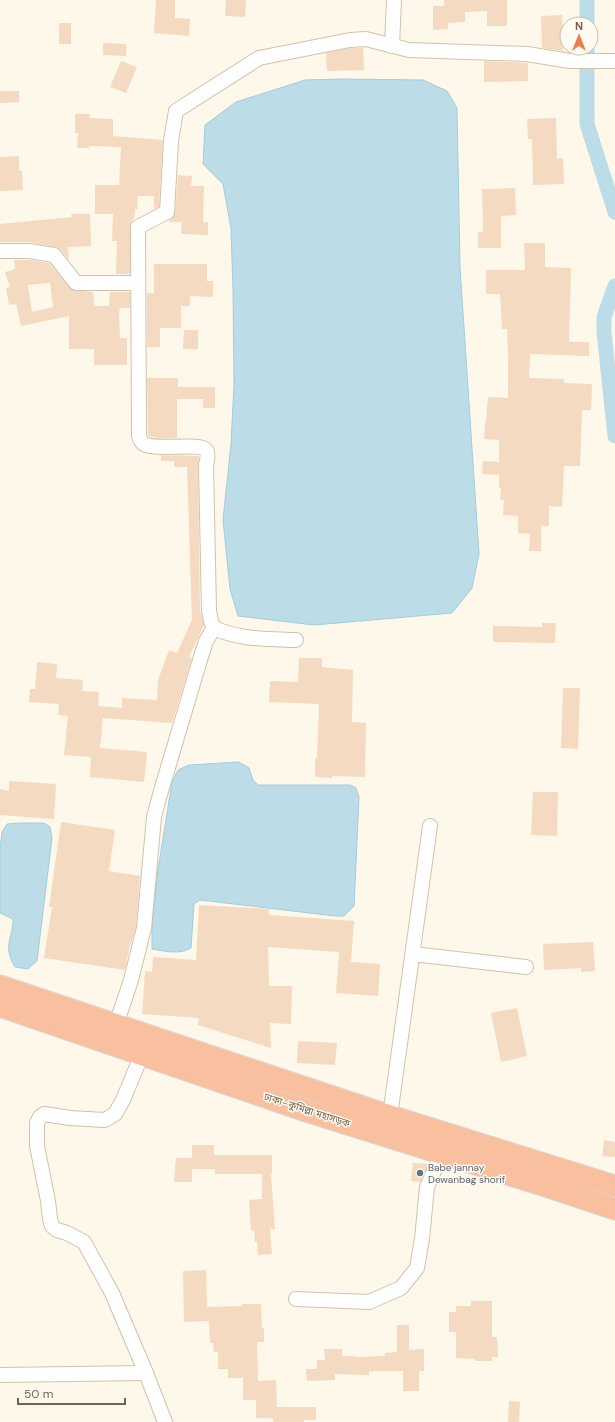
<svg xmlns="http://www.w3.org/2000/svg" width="615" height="1422" font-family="'DM Sans','Noto Sans Bengali',sans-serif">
	<rect width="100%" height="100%" fill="#fdf8ea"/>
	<g fill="#bcdde8" stroke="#a2ccdb">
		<polygon points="340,79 423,80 447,91 457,108 460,267 479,554 472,588 452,613 314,625 238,616 230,589 223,520 231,444 234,384 233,289 231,228 223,184 203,164 205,125 236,102 305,80"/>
		<path d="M239 762 249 768 253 780 258 785H350L356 788 359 797 358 820 354 906 344 916H335L200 900 194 904 191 948C179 955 165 951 152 949V925L158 870 172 782 178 770 189 765Z"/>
		<path d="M19 823H44L50 827 52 838 37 961 28 969 15 967C2 945 13 940 13 919L0 913V849L2 832 7 824Z"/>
	</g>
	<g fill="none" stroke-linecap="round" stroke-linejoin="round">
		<g stroke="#bcdde8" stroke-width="15">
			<polyline points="587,0 587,24"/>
			<polyline points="587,48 587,124 615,212"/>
			<polyline points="615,286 604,317 604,332 615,436"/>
		</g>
	</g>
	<g fill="#f4dac0" fill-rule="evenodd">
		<polygon points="156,0 175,0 175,18 190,19 189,36 154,33"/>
		<polygon points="226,0 246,0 245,17 225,16"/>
		<polygon points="444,0 507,0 507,26 487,26 487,11 465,12 465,22 448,23 448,29 433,30 433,6 444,6"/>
		<polygon points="562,15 563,51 542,48 541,16"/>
		<rect x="59" y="23" width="12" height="21"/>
		<polygon points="103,43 126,44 126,56 103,55"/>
		<polygon points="351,48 363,48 364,70 327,71 326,53"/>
		<polygon points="121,61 137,67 126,93 110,87"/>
		<polygon points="484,61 528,63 528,81 484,82"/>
		<polygon points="0,91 19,91 19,102 0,103"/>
		<polygon points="75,114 90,114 89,118 113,119 113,136 163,140 159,207 154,209 154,196 138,196 137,209 135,209 134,219 131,222 130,227 130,274 116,274 117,241 112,241 113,214 95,214 95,185 119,185 121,147 89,146 89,148 77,148 78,133 75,133"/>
		<polygon points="556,118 557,159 563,158 564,184 533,185 532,139 528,139 527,119"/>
		<polygon points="19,156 19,171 22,171 23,190 0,191 0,157"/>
		<polygon points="178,175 192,176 191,186 204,186 203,222 208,222 208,235 181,234 182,222 169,222 170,220 174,216 175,212"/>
		<polygon points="515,188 516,215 501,216 501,248 478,248 478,232 483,232 482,189"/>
		<polygon points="71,214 90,214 91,246 68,247 69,260 61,250 55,247 29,242 0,242 0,224 72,217"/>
		<polygon points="524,243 545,243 545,267 571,268 569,342 589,342 589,356 530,354 529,378 564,379 564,383 592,384 591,410 582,410 580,466 564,466 562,507 549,506 549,526 541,526 541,551 529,551 530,534 518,533 518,516 503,515 504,500 500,500 501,488 499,488 499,475 482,474 483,461 499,462 499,440 484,439 485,422 486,422 488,397 508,398 508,358 507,329 502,329 500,294 486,294 486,270 525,270"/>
		<path d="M14 260H28L49 263 72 290 93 292 94 306H109L110 292H130V308H120L119 313 120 338H127V365H94V349H69V316L21 326 16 304 9 305 6 288 10 287 5 272 15 269ZM50 283 53 307 32 312 28 285Z"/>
		<polygon points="154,264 207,264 207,281 213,281 213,297 190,296 190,306 181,306 181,328 160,328 160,347 147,347 147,293 154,293"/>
		<polygon points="184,330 198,330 198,349 183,349"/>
		<polygon points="147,378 178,378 178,387 215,387 215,408 203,408 203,399 177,399 177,438 159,438 148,436"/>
		<polygon points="161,455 199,456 198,465 200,611 204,625 189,657 192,658 172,723 103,718 100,748 147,752 144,782 90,777 91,757 64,755 68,716 58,715 59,704 29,702 30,689 35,689 37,662 57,664 56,678 83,680 82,691 99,692 98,706 122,708 122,698 157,700 158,680 169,650 177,653 192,620 187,467 174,467 174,461 161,461"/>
		<polygon points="542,623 556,623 555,643 493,642 493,626 542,627"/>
		<polygon points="299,658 322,658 322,667 353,670 352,722 366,723 365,777 332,776 332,778 315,777 315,758 317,758 319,704 269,702 270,681 298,682"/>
		<polygon points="563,688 580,688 578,749 561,748"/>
		<polygon points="9,781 56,784 54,819 0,815 0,789 9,791"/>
		<polygon points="533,792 558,792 557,836 531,835"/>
		<polygon points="61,822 115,830 109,871 140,876 136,927 131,944 130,944 125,970 44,958 52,907 49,907"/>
		<polygon points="199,905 269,909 269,915 354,921 351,962 380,964 378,996 336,993 339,952 268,947 269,986 292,986 291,1024 270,1023 271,1048 198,1025 199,1018 142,1014 145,971 152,972 153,957 196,960"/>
		<polygon points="593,942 595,971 581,972 581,968 544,970 543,944"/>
		<polygon points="517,1008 527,1056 501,1062 491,1013"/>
		<polygon points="298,1041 337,1043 335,1065 297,1063"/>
		<polygon points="604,1140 615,1142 615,1157 602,1156"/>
		<polygon points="192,1145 214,1145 214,1155 272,1155 272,1174 271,1174 275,1229 270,1229 272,1254 258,1255 257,1242 255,1242 254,1230 251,1231 249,1200 262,1199 262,1174 215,1174 215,1169 192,1169 192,1182 174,1182 176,1158 192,1158"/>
		<polygon points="413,1163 428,1164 420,1182 411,1181"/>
		<polygon points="206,1270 207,1307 242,1306 242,1304 261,1304 262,1328 264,1328 264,1342 257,1342 258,1381 276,1380 277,1407 316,1407 316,1420 304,1420 304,1422 273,1422 273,1418 256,1418 256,1400 243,1400 243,1378 228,1378 228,1369 218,1369 218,1352 214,1352 213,1343 210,1343 209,1321 184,1322 183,1271"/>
		<polygon points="471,1301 492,1301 492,1337 497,1337 498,1357 492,1357 492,1361 475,1361 475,1359 456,1358 456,1332 449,1332 449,1312 456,1312 456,1306 471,1306"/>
		<polygon points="397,1325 409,1325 409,1350 424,1349 424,1371 419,1371 419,1391 403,1391 403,1371 369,1371 369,1375 335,1374 335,1380 307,1381 306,1369 317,1369 317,1360 325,1360 324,1349 342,1349 342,1356 355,1356 355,1357 385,1356 385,1353 397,1352"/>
		<polygon points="509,1401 520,1402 519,1422 508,1422"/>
	</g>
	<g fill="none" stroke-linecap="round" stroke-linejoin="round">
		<defs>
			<g id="minor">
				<polyline points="392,46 394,0"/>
				<polyline points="0,251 29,251 54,255 76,283 138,283"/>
				<path d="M296 640C267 639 241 640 214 628L211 621 209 611 206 465C207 461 209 454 206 450 201 442 156 451 144 444 141 442 140 439 139 436L138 227 167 212 171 141 176 111 259 58 350 40 366 39 409 50 527 54 570 61H615"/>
				<polyline points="413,954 526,967"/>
				<polyline points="116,1025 131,980 144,928 154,817 161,791 200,660 206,641 214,628"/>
				<polyline points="142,1054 123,1100 115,1114 105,1120 70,1118 44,1114 40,1117 37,1123 37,1146 48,1201 50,1219 52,1226 57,1230 67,1233 84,1242 112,1293 146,1373 165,1422"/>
				<polyline points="390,1116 430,826"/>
				<polyline points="296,1299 369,1302 401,1288 417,1268 422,1239 427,1187 442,1153"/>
				<polyline points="0,1375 146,1373"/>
			</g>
			<g id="highway">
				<polyline points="0,986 390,1116 615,1186"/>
				<polyline points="0,1006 309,1112 552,1188 615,1209"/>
			</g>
		</defs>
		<use href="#minor" stroke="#d1c1ae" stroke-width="16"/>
		<use href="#highway" stroke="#dcd6d0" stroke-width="23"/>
		<use href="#minor" stroke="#fff" stroke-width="14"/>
		<use href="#highway" stroke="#f9c09f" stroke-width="21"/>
	</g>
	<circle fill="#6b7280" stroke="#fffbf1" stroke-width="1.5" cx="420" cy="1173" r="4"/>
	<g text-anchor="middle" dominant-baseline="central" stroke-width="3" stroke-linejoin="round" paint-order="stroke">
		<g font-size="10" fill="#7a604b" stroke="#fffbf1">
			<text transform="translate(307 1110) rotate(18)">ঢাকা–কুমিল্লা মহাসড়ক</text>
		</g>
		<g font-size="10" fill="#5b616d" stroke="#fffbf1" text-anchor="start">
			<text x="428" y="1167">Babe jannay<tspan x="428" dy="12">Dewanbag shorif</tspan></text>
		</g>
	</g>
	<g transform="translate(579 36)"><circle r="19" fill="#fffbf1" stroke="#cabdaf"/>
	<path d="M0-3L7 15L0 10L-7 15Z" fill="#ea7f4c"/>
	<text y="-6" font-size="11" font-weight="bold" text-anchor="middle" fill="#7a604b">N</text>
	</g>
	<path d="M18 1398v6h107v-6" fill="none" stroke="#7a604b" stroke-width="2"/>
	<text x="24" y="1398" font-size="12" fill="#7a604b" stroke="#fffbf1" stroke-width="3" paint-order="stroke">50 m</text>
</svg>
